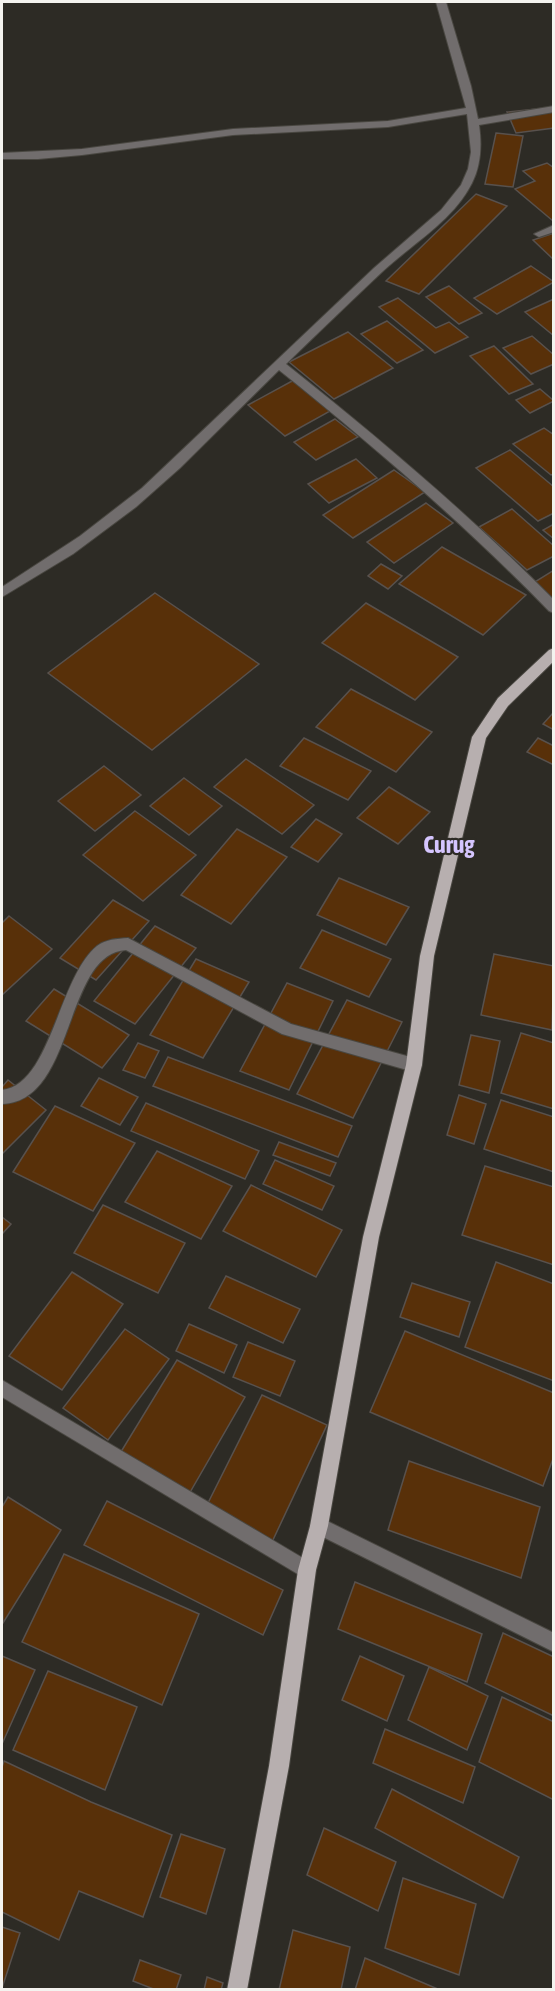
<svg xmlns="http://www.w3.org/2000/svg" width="555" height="1991" font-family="'Asap Condensed',sans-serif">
	<rect width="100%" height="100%" fill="#2d2b25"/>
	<g fill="#583009" stroke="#58514d" stroke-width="1.5">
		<polygon points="554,107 554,128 516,133 507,112"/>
		<polygon points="496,133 523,136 513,187 485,184"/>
		<polygon points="547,163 554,168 553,221 515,189 535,181 523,171"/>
		<polygon points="476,194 507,206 419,294 386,281"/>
		<polygon points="554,233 554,260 533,240"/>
		<polygon points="531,266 554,282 497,314 474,298"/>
		<polygon points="449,286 482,313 459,324 426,297"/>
		<polygon points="398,298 436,328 449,322 468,337 435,353 379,307"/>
		<polygon points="554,299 554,336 525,312"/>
		<polygon points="387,321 423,350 397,363 361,334"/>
		<polygon points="348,332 393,368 334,399 289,362"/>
		<polygon points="532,336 554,355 554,364 531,374 503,348"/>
		<polygon points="494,346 533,384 509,394 470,356"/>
		<polygon points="294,380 332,410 285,436 248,405"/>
		<polygon points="540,389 554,401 530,413 516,400"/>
		<polygon points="335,419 358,437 316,460 294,442"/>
		<polygon points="544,428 554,435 554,474 551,475 513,444"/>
		<polygon points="510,450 554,487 554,513 538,521 476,468"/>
		<polygon points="356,459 377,478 329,503 308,484"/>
		<polygon points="394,470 425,492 353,538 323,515"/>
		<polygon points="426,503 453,523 394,563 367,542"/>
		<polygon points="512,509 554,546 554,556 527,570 479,527"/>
		<polygon points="554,524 554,539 543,530"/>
		<polygon points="442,547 526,595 483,635 399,584"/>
		<polygon points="381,564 402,576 388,589 368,576"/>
		<polygon points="554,570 554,600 533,583"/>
		<polygon points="155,593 259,664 152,750 48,673"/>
		<polygon points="366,603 458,657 415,700 322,643"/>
		<polygon points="351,689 432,732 396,772 316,727"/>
		<polygon points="554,712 554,730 543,724"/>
		<polygon points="304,738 371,771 348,800 280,766"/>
		<polygon points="538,738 554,746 554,765 527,752"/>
		<polygon points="246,759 314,805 282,834 214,787"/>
		<polygon points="104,766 141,795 95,831 58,801"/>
		<polygon points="184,778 222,806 189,835 150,806"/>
		<polygon points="389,787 430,812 398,844 357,818"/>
		<polygon points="135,811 196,855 143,901 83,855"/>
		<polygon points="316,819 342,834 318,862 291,847"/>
		<polygon points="237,829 287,857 231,924 181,895"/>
		<polygon points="339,878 409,907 386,945 317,915"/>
		<polygon points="113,900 149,921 96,980 60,958"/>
		<polygon points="9,916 52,949 2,995 2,923"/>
		<polygon points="155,926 196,948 135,1024 94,1001"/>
		<polygon points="322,930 391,959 369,997 300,968"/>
		<polygon points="494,954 554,966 552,1030 481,1015"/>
		<polygon points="196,959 249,982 203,1058 150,1035"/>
		<polygon points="287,983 333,1001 289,1090 240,1071"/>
		<polygon points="54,989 129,1035 102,1068 26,1021"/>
		<polygon points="347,1000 402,1022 353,1118 297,1094"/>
		<polygon points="521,1033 554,1043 554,1109 501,1093"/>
		<polygon points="471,1035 500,1041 489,1093 459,1085"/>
		<polygon points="138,1043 159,1051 145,1078 123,1070"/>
		<polygon points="168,1057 352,1126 338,1157 153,1086"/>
		<polygon points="99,1078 138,1097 120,1125 81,1106"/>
		<polygon points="8,1080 46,1110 2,1154 2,1087"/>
		<polygon points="459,1095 486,1104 474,1144 447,1135"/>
		<polygon points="501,1100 554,1117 554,1172 484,1149"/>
		<polygon points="146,1103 259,1151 245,1179 131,1131"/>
		<polygon points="55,1106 135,1143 93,1211 13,1172"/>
		<polygon points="279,1142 336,1163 330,1176 273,1155"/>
		<polygon points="157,1151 232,1186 201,1239 125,1202"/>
		<polygon points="275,1160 334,1186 322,1210 263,1184"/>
		<polygon points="485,1166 554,1187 554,1265 462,1235"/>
		<polygon points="251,1185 342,1230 316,1277 223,1231"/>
		<polygon points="103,1205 185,1243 158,1293 74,1253"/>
		<polygon points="2,1217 11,1224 2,1234"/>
		<polygon points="496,1262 554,1284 554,1381 465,1347"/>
		<polygon points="72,1272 123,1304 62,1390 9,1356"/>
		<polygon points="226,1276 300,1309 283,1343 209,1308"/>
		<polygon points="412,1283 470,1302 459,1337 400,1317"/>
		<polygon points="189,1324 237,1345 224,1373 176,1351"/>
		<polygon points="125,1329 169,1359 108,1440 63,1408"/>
		<polygon points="405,1331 554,1393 554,1456 543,1486 370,1412"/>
		<polygon points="248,1342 295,1361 280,1396 233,1377"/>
		<polygon points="177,1360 245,1397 189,1494 119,1455"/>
		<polygon points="262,1395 327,1425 272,1542 205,1509"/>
		<polygon points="409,1461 540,1507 521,1578 388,1530"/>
		<polygon points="8,1497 61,1530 3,1623 2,1507"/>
		<polygon points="107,1501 283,1590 263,1635 84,1545"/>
		<polygon points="64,1554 199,1614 162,1705 22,1642"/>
		<polygon points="355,1582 482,1634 467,1682 338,1629"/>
		<polygon points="503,1633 554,1657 554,1716 485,1683"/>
		<polygon points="2,1656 35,1670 2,1744"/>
		<polygon points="360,1656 404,1676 387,1721 342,1700"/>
		<polygon points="429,1667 488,1696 467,1750 408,1720"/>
		<polygon points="48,1671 137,1707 105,1790 13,1750"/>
		<polygon points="502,1697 554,1722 554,1800 479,1762"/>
		<polygon points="385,1729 475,1767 463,1803 373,1763"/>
		<polygon points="4,1761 91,1802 172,1835 143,1917 79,1891 59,1940 2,1912 2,1767"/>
		<polygon points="392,1789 519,1857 503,1898 375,1828"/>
		<polygon points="324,1828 396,1862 378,1911 307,1875"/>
		<polygon points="181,1834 225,1849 206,1914 160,1897"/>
		<polygon points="403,1878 476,1904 459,1975 385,1948"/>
		<polygon points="2,1927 20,1933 2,1988"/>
		<polygon points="293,1930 350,1947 341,1990 279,1990"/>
		<polygon points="365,1958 440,1990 355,1990"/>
		<polygon points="140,1960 181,1975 176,1990 156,1990 133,1981"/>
		<polygon points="207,1977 223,1983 221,1990 204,1990"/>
	</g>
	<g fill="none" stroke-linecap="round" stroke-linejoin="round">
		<defs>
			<g id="minor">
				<path d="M436 2H446L471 86 478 119 554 106V112L479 125C482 145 481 165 472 183 453 221 412 244 382 272 350 302 318 333 286 364 379 438 470 515 554 600V613L549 611C465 525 374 446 279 370L180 468 136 507 73 554 2 597V587L80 536 142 488 374 268 441 210 461 185 468 169 471 152 467 114 388 127 233 135 82 155 38 159H2V153L82 149 233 129 388 121 466 108Z"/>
				<polygon points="554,225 554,232 539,237 534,234"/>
				<path d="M128 938 291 1024 414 1058 419 1060 422 1065 419 1070 414 1072 282 1034 126 950C63 954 76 1102 2 1104V1090C51 1085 58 978 97 946 106 939 117 939 128 938Z"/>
				<polygon points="2,1380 313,1564 316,1570 313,1576 307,1579 301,1576 2,1397"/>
				<polygon points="319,1517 554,1633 554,1652 313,1532 310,1526 313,1520"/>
			</g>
			<polygon id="primary" points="554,648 554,661 508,706 486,738 434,956 422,1065 379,1237 328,1526 316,1570 289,1766 247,1990 227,1990 269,1766 298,1570 310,1526 363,1237 406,1065 420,956 472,737 498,698 549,650"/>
		</defs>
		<use href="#minor" stroke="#494741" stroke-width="2"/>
		<use href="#primary" stroke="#494741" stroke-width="2"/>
		<use href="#minor" fill="#716d6d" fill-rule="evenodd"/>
		<use href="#primary" fill="#b7afaf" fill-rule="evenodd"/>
	</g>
	<g text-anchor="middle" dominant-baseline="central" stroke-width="4.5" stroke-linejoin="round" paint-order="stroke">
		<g font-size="24" font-weight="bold" fill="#d5c5fe" stroke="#2d2b25">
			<text x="449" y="844">Curug</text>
		</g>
	</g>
	<rect width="555" height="1991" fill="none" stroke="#f4f3ef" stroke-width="6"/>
</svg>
